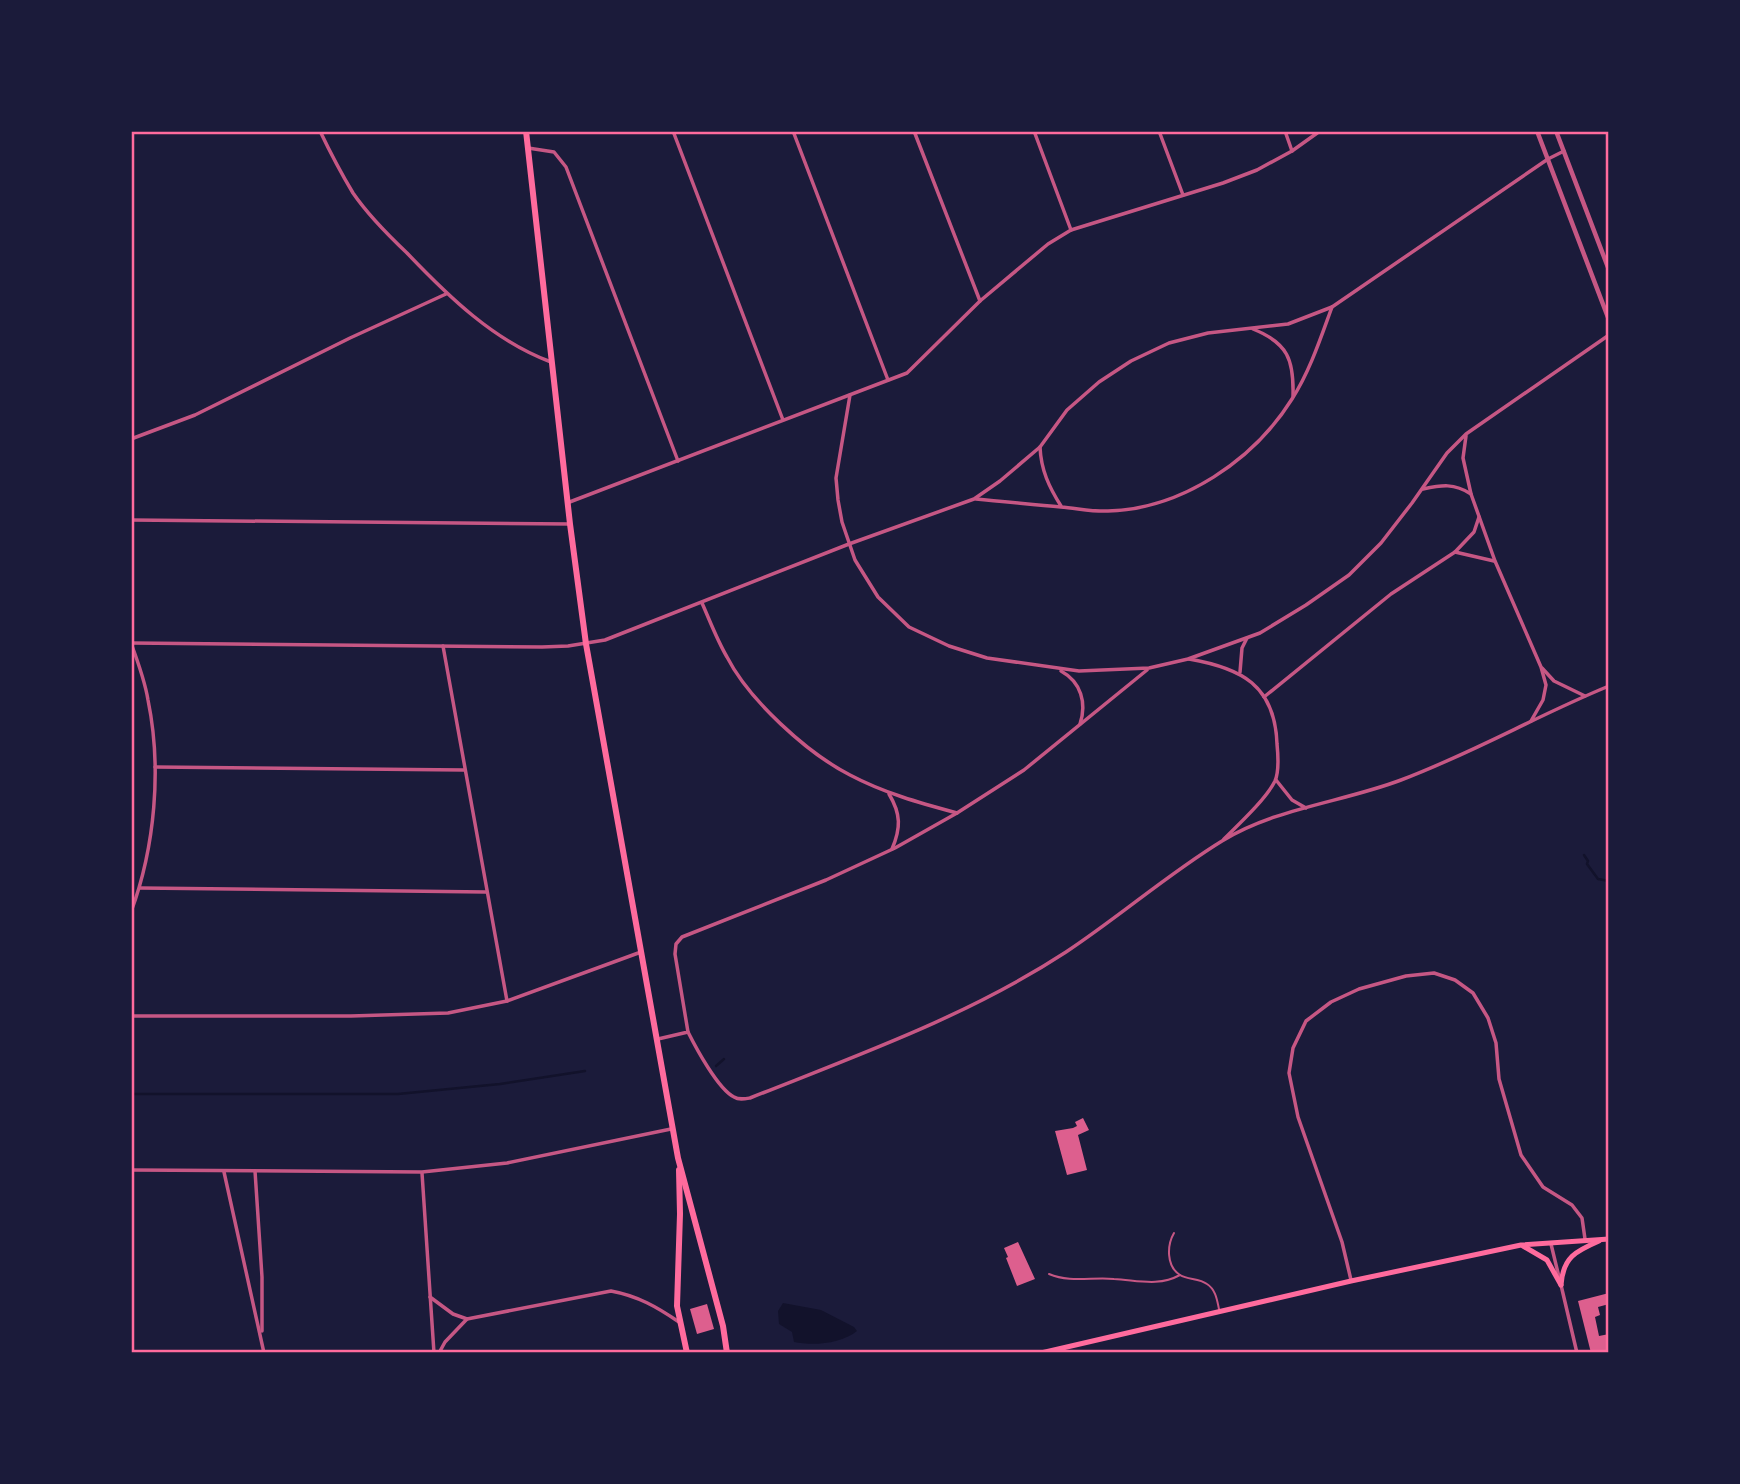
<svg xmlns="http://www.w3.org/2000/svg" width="1740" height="1484" font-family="Raleway,sans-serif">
	<rect width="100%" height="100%" fill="#1b1b3a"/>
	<path fill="#12122b" d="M783 1303 821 1310 854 1327 857 1331C841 1344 813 1346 794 1342L792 1332 779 1324 778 1311Z"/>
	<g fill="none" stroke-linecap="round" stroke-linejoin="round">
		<g stroke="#12122b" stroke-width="2.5">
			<polyline points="1584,855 1588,861 1587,864 1598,879 1609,881"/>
			<polyline points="716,1066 724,1059"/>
			<polyline points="131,1094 398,1094 500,1084 585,1071"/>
		</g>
	</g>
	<g fill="#dd5f8e">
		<polygon points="1083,1118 1089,1130 1078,1135 1087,1170 1067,1175 1055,1131 1073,1128 1077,1126 1075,1122"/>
		<polygon points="1018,1242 1035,1279 1017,1286 1006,1258 1008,1257 1004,1248"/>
		<polygon points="1609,1293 1609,1304 1598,1307 1600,1315 1595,1317 1599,1336 1609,1334 1609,1353 1601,1353 1601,1351 1591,1353 1578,1301"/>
		<polygon points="707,1304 714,1329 697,1334 690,1309"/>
	</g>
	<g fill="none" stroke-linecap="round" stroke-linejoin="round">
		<g stroke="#c65784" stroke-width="2">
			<path d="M1174 1233C1167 1245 1166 1266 1180 1275 1188 1280 1199 1278 1207 1284 1216 1290 1217 1300 1219 1309"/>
			<path d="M1049 1274C1070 1283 1091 1277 1114 1279 1137 1280 1158 1287 1180 1275"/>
		</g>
		<g stroke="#c65784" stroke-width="3.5">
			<path d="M320 131C330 152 341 173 353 193 368 215 388 235 407 253 448 296 494 341 551 362"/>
			<polyline points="673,131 783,420"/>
			<polyline points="793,131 888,380"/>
			<polyline points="914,131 980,301"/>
			<polyline points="1034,131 1071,230"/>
			<polyline points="1159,131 1183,195"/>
			<polyline points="1285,131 1292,151"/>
			<polyline points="528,148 554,152 566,167 678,461"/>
			<path d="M1253 329C1288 343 1294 360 1293 396"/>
			<polyline points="850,395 836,478 838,500 842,522 855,560 878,597 909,627 949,646 987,658 1079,671 1149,668 1188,659 1260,633 1306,605 1349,575 1381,543 1412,503 1447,453 1466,434 1609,335"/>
			<polyline points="1466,436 1463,458 1471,494 1495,561 1541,667 1546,685 1543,700 1531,721"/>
			<polyline points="131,439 195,415 350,338 446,294"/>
			<path d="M1040 447C1041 470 1049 487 1061 506"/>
			<path d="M1423 489C1442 485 1454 483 1471 494"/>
			<path d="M976 499C1004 502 1032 504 1061 507 1076 508 1093 512 1108 511 1182 509 1254 460 1292 399 1310 371 1321 337 1332 307"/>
			<polyline points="567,503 907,373 980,301 1048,244 1071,230 1223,183 1257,170 1292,151 1320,131"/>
			<polyline points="131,520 570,524"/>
			<polyline points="1455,552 1494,561"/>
			<path d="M702 603C710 621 717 640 727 657 749 700 807 753 850 775 884 793 920 803 957 813"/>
			<polyline points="131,643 542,647 568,646 605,640 849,544 974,499 1000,481 1040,447 1067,410 1099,382 1131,361 1169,343 1208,333 1288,324 1332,307 1548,159 1564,151"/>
			<path d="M131 643C138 662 145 681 148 700 162 768 155 847 131 912"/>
			<polyline points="443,646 507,1001"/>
			<path d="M1189 659C1241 668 1275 685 1277 744 1278 754 1279 772 1275 781 1266 799 1239 824 1224 839"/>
			<polyline points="1542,668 1554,681 1585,696"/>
			<path d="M1061 671C1081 682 1087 703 1080 724"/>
			<polyline points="1240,672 1242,648 1247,638"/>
			<polyline points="1264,697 1391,594 1455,552 1474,532 1479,517"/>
			<polyline points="155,767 464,770"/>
			<polyline points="1276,780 1292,800 1306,808"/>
			<path d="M889 794C901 814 901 828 892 849"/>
			<polyline points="140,888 486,892"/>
			<polyline points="131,1016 351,1016 448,1013 507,1001 641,952"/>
			<path d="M688 1032C696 1048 718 1089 734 1097 739 1100 744 1099 750 1098 858 1055 968 1016 1066 952 1119 917 1168 874 1222 841 1276 808 1343 802 1401 780 1473 753 1538 715 1609 686"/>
			<polyline points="658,1039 688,1032 675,954 676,944 682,937 826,880 895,848 957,813 1024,770 1147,670"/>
			<polyline points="131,1170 422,1172 507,1163 671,1129"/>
			<polyline points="255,1171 262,1277 262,1331"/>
			<polyline points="224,1172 264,1353"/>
			<polyline points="422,1173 434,1353"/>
			<polyline points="1551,1244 1559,1277"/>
			<polyline points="1351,1280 1342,1242 1298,1117 1289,1073 1293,1048 1306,1021 1331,1002 1359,989 1406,976 1434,973 1455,980 1473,993 1488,1018 1496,1043 1499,1079 1521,1155 1543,1187 1572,1205 1582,1218 1585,1239"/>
			<polyline points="1561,1285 1577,1353"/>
			<path d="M430 1297 453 1314 467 1319 611 1291C638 1296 657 1307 679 1322"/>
			<polyline points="439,1353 445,1342 467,1319"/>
		</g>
		<g stroke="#c65784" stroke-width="4.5">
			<polyline points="1537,131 1609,320"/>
			<polyline points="1556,131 1609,270"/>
		</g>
		<g stroke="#ff6b9d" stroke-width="5">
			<polyline points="1523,1246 1547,1260 1561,1285"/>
			<path d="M1561 1285C1563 1257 1576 1251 1599 1241"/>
			<polyline points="1041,1353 1351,1281 1521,1245 1609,1239"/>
		</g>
		<g stroke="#ff6b9d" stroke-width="6">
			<polyline points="526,131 570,524 586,644 678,1158 723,1326 727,1353"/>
			<polyline points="679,1170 680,1214 677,1306 687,1353"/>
		</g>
	</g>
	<rect width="1740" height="1484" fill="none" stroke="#1b1b3a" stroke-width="266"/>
	<rect x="133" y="133" width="1474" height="1218" fill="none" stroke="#ff6b9d" stroke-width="2.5"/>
</svg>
